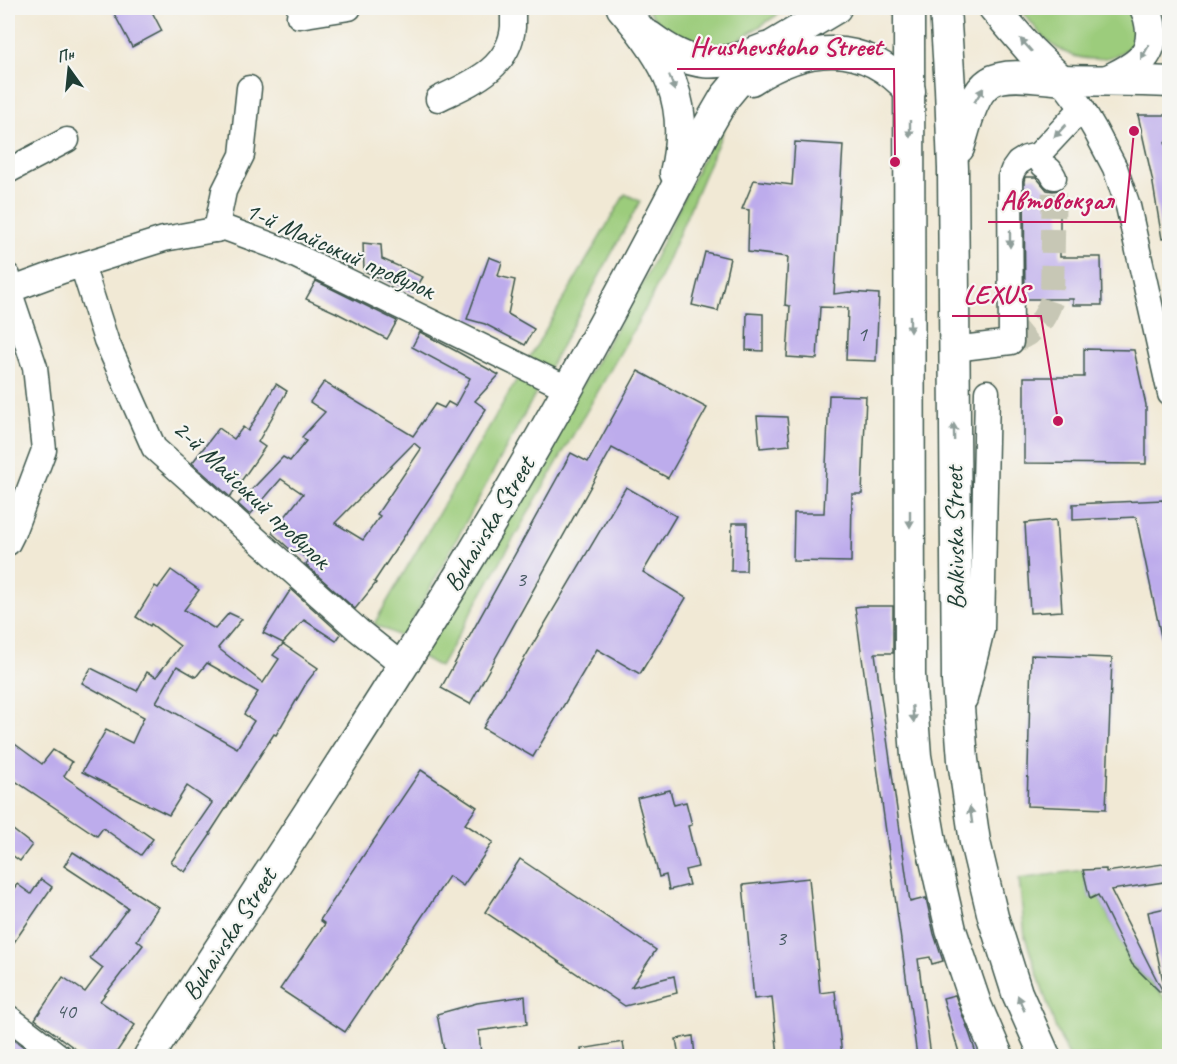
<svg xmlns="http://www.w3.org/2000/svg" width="1177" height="1064" font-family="Caveat,sans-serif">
	<rect width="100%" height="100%" fill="#f6f6f2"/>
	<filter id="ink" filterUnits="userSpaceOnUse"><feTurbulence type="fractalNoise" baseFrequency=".0167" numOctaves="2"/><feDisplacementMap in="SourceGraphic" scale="12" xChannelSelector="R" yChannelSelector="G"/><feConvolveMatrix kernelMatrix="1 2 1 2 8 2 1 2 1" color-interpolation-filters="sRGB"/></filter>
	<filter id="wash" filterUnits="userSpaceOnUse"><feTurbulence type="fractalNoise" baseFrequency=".008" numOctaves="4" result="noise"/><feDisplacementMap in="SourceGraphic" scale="24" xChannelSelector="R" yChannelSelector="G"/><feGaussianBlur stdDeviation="1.35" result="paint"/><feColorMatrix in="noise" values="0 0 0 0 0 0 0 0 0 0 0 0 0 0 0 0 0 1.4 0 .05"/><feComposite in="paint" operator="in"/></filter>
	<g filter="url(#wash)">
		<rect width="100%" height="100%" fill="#f1e9d5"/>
		<g fill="#9ccc7b" stroke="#5e8458" stroke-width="1.5">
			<polygon points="646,8 788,8 723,50 716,54 672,39"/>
			<path d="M1019 8H1133C1134 16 1138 27 1138 35 1137 41 1132 46 1127 49 1106 64 1078 61 1057 48 1042 39 1031 21 1019 8Z"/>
			<polygon points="724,114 730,115 651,299 440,667 420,656 641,287"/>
			<polygon points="625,194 640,201 403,638 374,624"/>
			<polygon points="1083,870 1090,898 1098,895 1132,964 1169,1002 1169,1056 1069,1056 1056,1029 1025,937 1019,879"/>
		</g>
		<g id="blocks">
			<g fill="#bdacec" fill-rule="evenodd">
				<polygon points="111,8 150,8 162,31 132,47"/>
				<polygon points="1138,115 1170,115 1170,142 1165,142 1170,161 1170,238 1162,239 1152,178"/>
				<polygon points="795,142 843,145 834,294 849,292 879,294 876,361 846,360 848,308 820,307 817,359 787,357 790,306 785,305 788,257 748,252 749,210 742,209 754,180 792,185"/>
				<polygon points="1025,177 1036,177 1047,190 1053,191 1060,190 1060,257 1101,257 1102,305 1073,305 1073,299 1025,299 1024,181"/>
				<polygon points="363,243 381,245 382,259 423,277 413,293 364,271"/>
				<polygon points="705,252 730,258 718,311 692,305"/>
				<polygon points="489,257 502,262 498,276 515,280 508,314 534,329 525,345 485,324 467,319"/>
				<polygon points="316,281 397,321 387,339 337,313 306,299"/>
				<polygon points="747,313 763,314 763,351 746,350"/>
				<path d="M420 332 456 351 499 375 475 401 486 409 454 461 374 582 376 583 355 609 306 565 309 560 297 551 295 554 272 533 303 494 281 479 250 515 238 504 283 457 290 461 306 441 302 437 325 412 310 402 324 382 413 436 435 404 444 408 448 402 455 406 470 378 412 347ZM414 443 421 449 377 514 380 516 363 540 335 523Z"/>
				<polygon points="1084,349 1134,350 1146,405 1146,464 1024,463 1024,377 1084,377"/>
				<polygon points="638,371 707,408 668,478 612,448 470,704 441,688 571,453 588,462"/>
				<polygon points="276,384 287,391 258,442 265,447 230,497 192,463 219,428 234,439 243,427 248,431"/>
				<polygon points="829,395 866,396 862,494 852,494 851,562 793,561 794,513 824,513"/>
				<polygon points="757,416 787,417 790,445 760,448"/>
				<polygon points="626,487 676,516 643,572 686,598 640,674 597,649 533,757 483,728"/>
				<polygon points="1163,500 1170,528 1170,646 1163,646 1136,517 1073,520 1073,504"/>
				<polygon points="1056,520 1062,611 1030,613 1025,523"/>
				<polygon points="732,523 747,523 746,571 731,571"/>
				<path d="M171 570 199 590 184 610 215 629 229 613 242 619 218 648 263 683 279 659 273 655 283 644 318 668 307 682 276 735 274 734 210 833 211 834 185 872 171 862 212 803 187 786 169 815 82 772 106 730 132 743 144 717 82 683 91 668 137 691 147 672 156 677 180 646 151 624 150 626 136 617 155 586 158 588ZM207 663 258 692 244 714 254 721 237 748 156 702 177 666 196 677Z"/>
				<polygon points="291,589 341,634 336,641 304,620 283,643 263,633"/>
				<polygon points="863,606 893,606 893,653 875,653 910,902 926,898 934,934 943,961 932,964 930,957 918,959 931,1056 917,1056 855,607"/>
				<polygon points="1031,655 1112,658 1106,809 1027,806"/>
				<polygon points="8,739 42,764 53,750 72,762 64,776 153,839 141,855 103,828 97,836 8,776"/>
				<polygon points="421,770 477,807 465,824 493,842 463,886 449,876 345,1032 280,989 325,924 320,920"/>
				<polygon points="670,790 674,805 686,802 692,825 688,826 698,867 685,870 689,885 669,890 666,875 659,877 653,853 652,853 637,798"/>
				<polygon points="8,826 32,845 20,861 8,852"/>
				<polygon points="73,852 158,907 137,940 143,945 100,1001 135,1025 114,1056 85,1056 35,1019 63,977 85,992 103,968 90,958 128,908 64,866"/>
				<polygon points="520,859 656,950 631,987 674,976 677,993 625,1006 485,912"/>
				<polygon points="1170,863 1170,881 1111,890 1162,990 1160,992 1132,964 1098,895 1090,899 1083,870 1106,869 1106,872"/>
				<polygon points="809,878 820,993 835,991 842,1056 778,1056 772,997 754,999 743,885"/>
				<polygon points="41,879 52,887 8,951 8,897 17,884 31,894"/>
				<polygon points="1170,907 1170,981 1163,981 1148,912"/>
				<polygon points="955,995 970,1035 977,1056 960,1056 943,998"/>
				<polygon points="525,996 527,1024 479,1031 481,1056 445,1056 437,1014 477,1003"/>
				<polygon points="8,1035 13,1039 36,1056 8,1056"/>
				<polygon points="693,1036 695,1056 679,1056 676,1039"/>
				<polygon points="623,1042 625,1056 582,1056 581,1049"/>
			</g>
		</g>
	</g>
	<g filter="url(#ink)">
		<use href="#blocks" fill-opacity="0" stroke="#3e574c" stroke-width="1.5"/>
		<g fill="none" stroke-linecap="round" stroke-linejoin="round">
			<path stroke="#c7c7b5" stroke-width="24" stroke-dasharray="24 12" stroke-linecap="butt" d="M1011 342C1034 334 1044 322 1052 299L1054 177"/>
			<defs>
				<g id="minor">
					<polyline points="299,16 349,8"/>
					<polyline points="1061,80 1082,108 1095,130 1115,168 1128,206 1170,394"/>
					<path d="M438 99C471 83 509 69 513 27 513 20 513 14 513 8"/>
					<polyline points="1038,155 1043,165 1050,170 1054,177"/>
					<polyline points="8,171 67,140"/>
					<polyline points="216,230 224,191 242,155 249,88"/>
					<polyline points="82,265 106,340 154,448 358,630 403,666"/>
					<polyline points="8,276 9,290 35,367 44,450 12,535 8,543"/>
					<polyline points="8,291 62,271 164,239 225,228 282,249 569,389"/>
					<polyline points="954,349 1011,342 1010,178 1013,170 1018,163 1026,158 1038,155 1082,108"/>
					<polyline points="965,699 982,629 987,392"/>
					<polyline points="8,1017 59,1056"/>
				</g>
				<g id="major">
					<path d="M622 8C667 60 692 102 675 173"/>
					<polyline points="909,8 910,675 916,756 932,847 951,930 977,1007 998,1056"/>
					<polyline points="945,8 950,88 953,169 957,681 963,760 975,842 993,917 1017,993 1045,1056"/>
					<polyline points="994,8 1030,50 1061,80"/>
					<path d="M649 36C694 69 714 69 766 48"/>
					<path d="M751 80C807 44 863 38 910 91"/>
					<path d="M1108 80C1130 69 1153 60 1151 30 1150 22 1149 15 1145 8"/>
					<path d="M959 148C965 129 972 93 990 82 1007 71 1043 79 1063 80 1098 81 1134 80 1170 82"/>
					<path d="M149 1056C254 896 360 737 460 574 548 430 628 282 704 133L725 97 744 74 758 59 774 45 836 8"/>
				</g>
			</defs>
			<use href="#minor" stroke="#3e574c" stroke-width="27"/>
			<use href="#major" stroke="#3e574c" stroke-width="33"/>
			<use href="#minor" stroke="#fff" stroke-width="24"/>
			<use href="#major" stroke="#fff" stroke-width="30"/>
		</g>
		<defs><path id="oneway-solid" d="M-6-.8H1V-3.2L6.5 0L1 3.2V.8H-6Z" transform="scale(1.5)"/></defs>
		<g fill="#8f9e9a">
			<use href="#oneway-solid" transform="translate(1026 45) rotate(-132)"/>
			<use href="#oneway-solid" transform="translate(1145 52) rotate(120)"/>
			<use href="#oneway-solid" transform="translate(672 83) rotate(70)"/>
			<use href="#oneway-solid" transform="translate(979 95) rotate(-58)"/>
			<use href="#oneway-solid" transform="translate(910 129) rotate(90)"/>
			<use href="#oneway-solid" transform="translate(1060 131) rotate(134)"/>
			<use href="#oneway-solid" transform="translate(1010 239) rotate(90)"/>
			<use href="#oneway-solid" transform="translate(910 324) rotate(90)"/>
			<use href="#oneway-solid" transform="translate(954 432) rotate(-91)"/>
			<use href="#oneway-solid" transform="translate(910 519) rotate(90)"/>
			<use href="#oneway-solid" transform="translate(913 714) rotate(85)"/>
			<use href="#oneway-solid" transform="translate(971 815) rotate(-98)"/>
			<use href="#oneway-solid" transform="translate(1021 1003) rotate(-113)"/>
		</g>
	</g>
	<g text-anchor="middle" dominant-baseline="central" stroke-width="4.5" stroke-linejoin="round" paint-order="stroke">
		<g font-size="22" fill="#465962">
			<text x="862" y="334">1</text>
			<text x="521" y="579">3</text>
			<text x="781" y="938">3</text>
			<text x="66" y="1011">40</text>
		</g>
		<g font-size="26" fill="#1f3d34" stroke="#f6f6f2">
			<text transform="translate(340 250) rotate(24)">1-й Майський провулок</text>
			<text transform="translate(252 494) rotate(43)">2-й Майський провулок</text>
			<text transform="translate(489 524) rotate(-59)">Buhaivska Street</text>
			<text transform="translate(955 538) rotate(-91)">Balkivska Street</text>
			<text transform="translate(229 934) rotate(-57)">Buhaivska Street</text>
		</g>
	</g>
	<path fill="none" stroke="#c2185b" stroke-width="2" d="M895 162L894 69H677M1134 131L1125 222H988M1058 421L1041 316H952"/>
	<g fill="#c2185b" stroke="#f6f6f2" stroke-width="2">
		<circle cx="895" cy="162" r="6"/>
		<circle cx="1134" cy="131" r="6"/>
		<circle cx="1058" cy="421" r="6"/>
	</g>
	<g font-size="27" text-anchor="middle" font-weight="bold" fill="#c2185b" stroke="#f6f6f2" stroke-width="4.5" stroke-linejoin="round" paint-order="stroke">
		<text x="786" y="55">Hrushevskoho Street</text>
		<text x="1057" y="209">Автовокзал</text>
		<text x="996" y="303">LEXUS</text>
	</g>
	<rect width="1177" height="1064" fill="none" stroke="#f6f6f2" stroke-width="30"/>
	<g transform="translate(69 69) rotate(345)" stroke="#f6f6f2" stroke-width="4.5" paint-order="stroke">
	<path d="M0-4.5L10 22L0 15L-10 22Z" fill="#1f3d34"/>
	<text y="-9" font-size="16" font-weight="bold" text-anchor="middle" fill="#1f3d34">Пн</text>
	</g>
</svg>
